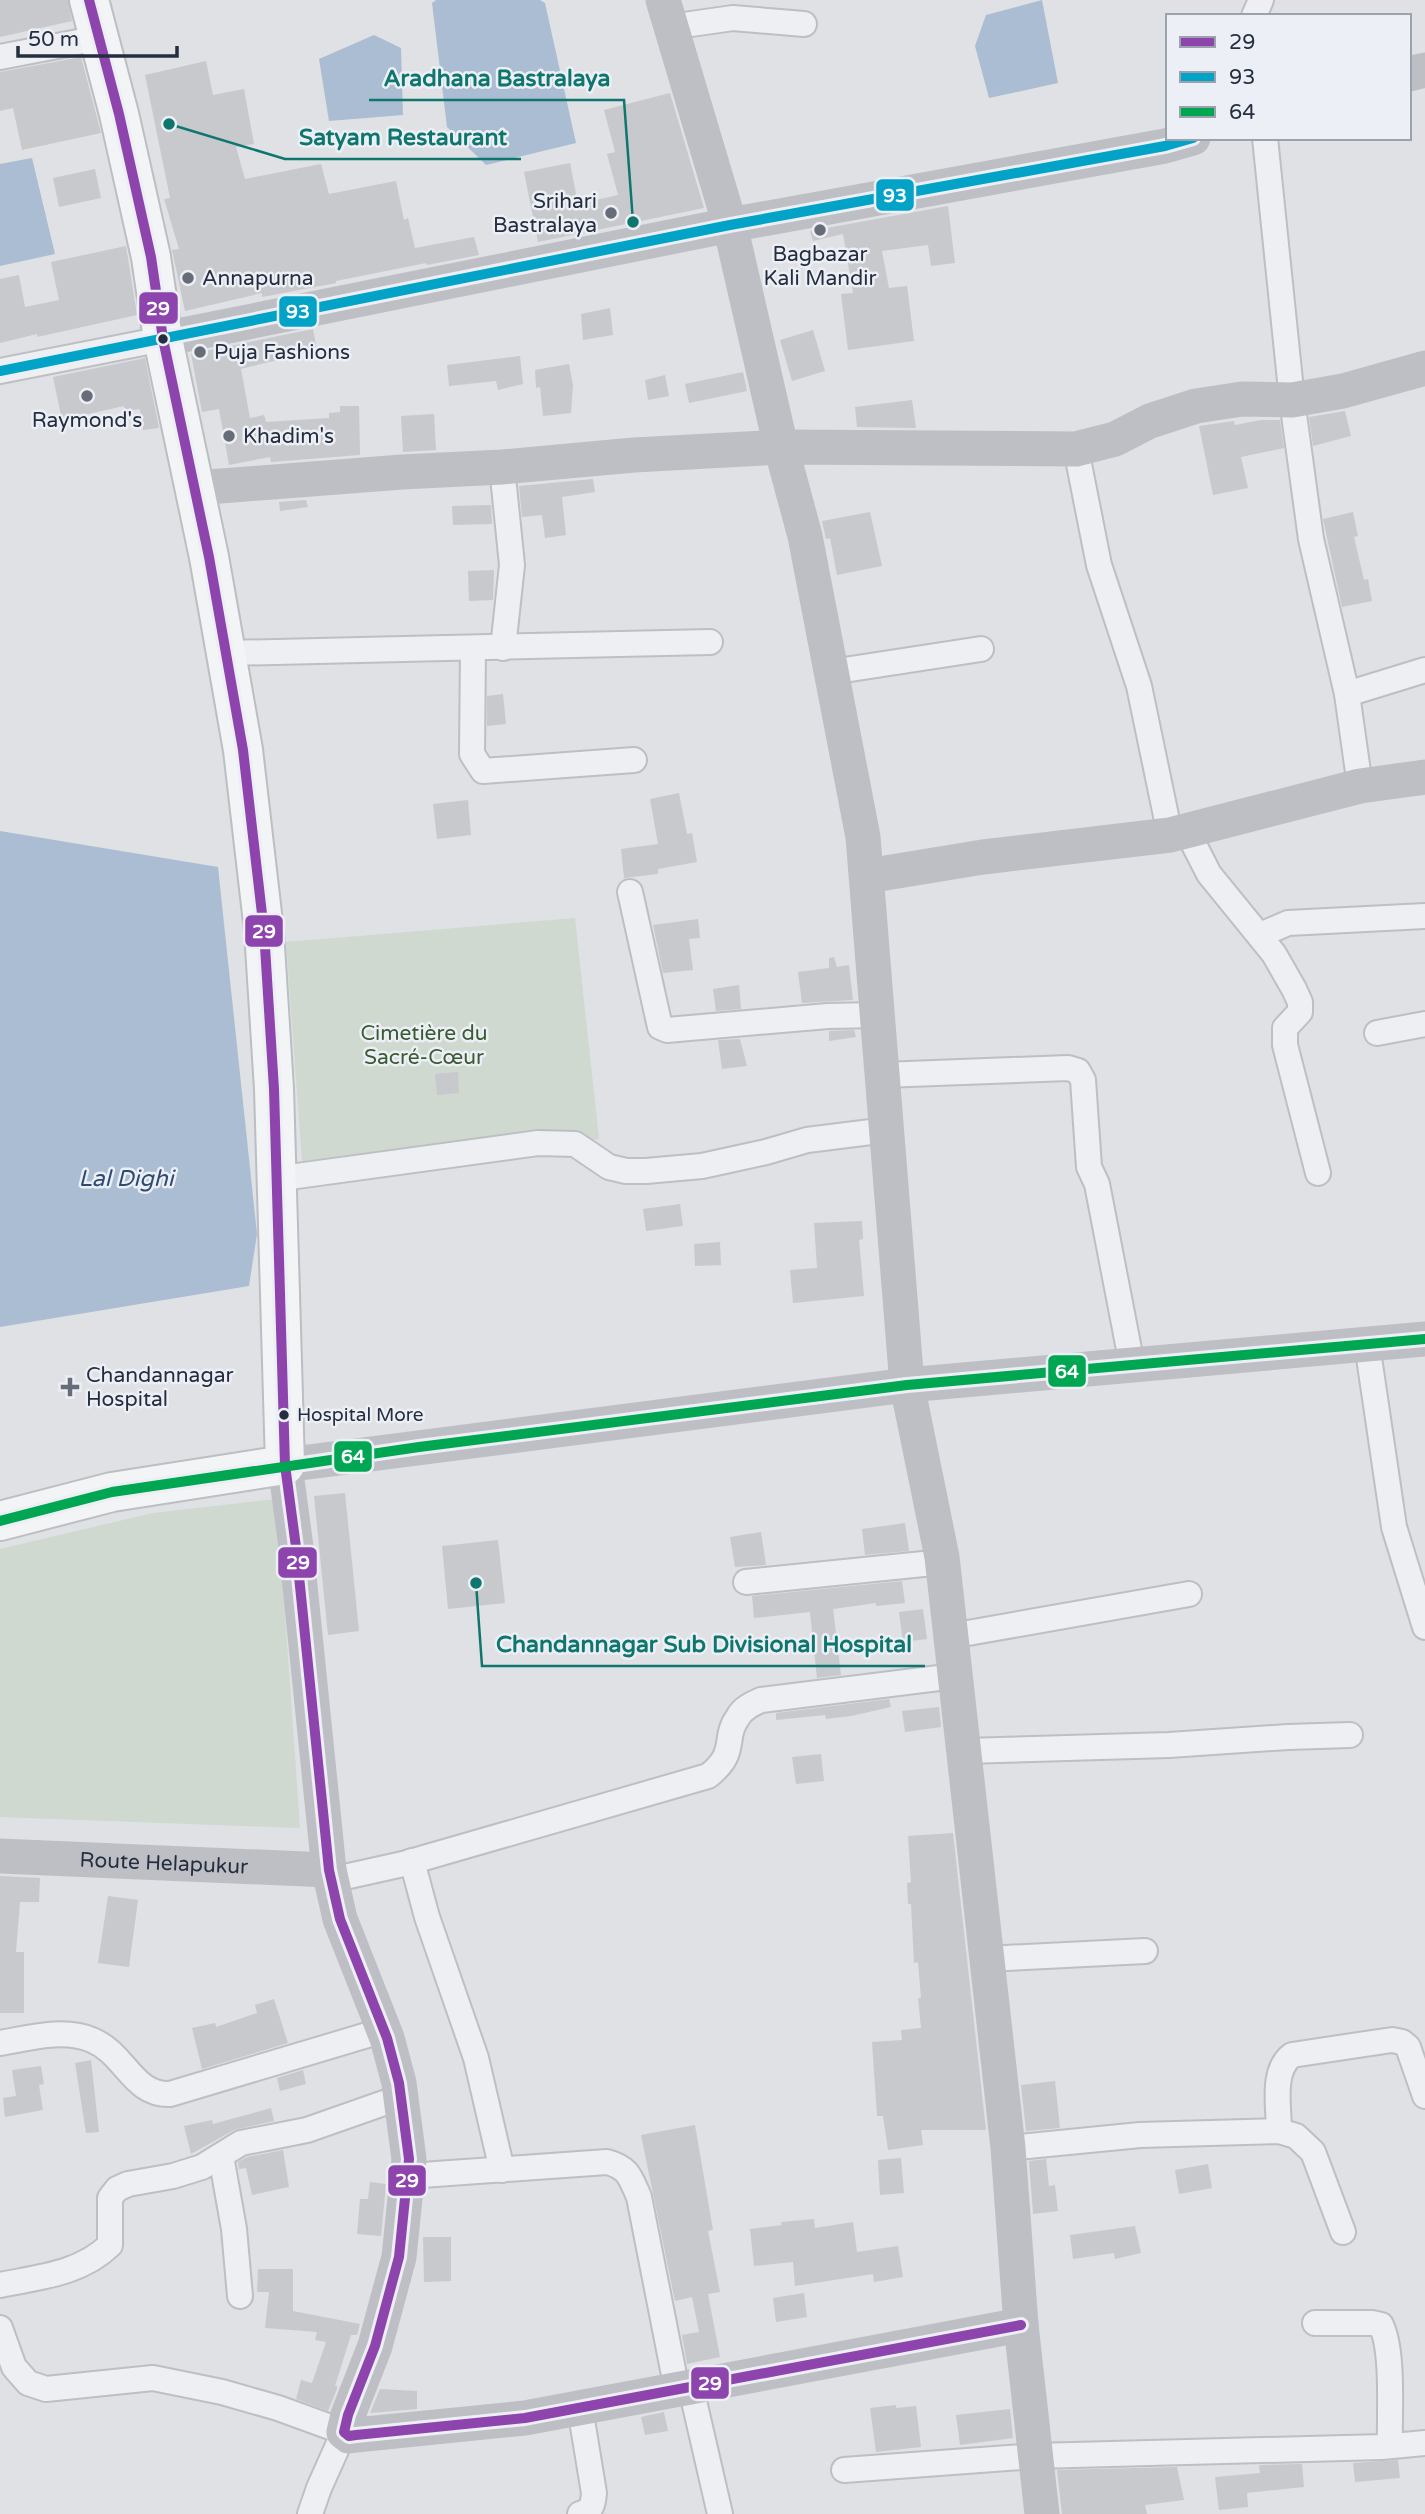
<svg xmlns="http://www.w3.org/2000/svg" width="1425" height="2514" font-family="'Varela Round',sans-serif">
	<rect width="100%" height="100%" fill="#dfe1e4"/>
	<g fill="#cfd9cf">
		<polygon points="575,918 599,1139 303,1175 286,942"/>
		<polygon points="277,1499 300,1828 0,1817 0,1549 153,1513"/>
	</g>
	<g fill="#abbdd2">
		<polygon points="436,0 540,0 545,3 576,143 486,165 447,127 432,3"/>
		<polygon points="1042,0 1058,83 989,98 975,46 986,15"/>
		<polygon points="374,35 401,48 403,115 329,121 319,59"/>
		<polygon points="32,158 55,254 0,266 0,164"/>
		<polygon points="0,831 218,867 257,1234 249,1286 0,1327"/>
	</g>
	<g fill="#c7c9cc">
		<polygon points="0,0 68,0 72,21 0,37"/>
		<polygon points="81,57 101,133 22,150 13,108 0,111 0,72"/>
		<polygon points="206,61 213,95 244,89 254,144 236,147 245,179 321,164 329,194 396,181 404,220 408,218 415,248 474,237 479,255 427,265 426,263 336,281 336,283 262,297 262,293 185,311 172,250 179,249 164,199 170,198 145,75"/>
		<polygon points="670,93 704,208 538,242 524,172 570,163 578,204 618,195 607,154 615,152 604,110"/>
		<polygon points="95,169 101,198 59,207 53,178"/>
		<polygon points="948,206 955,263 931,266 928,245 882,251 889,288 907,286 914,341 848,350 841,294 853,293 843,234 813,241 810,231"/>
		<polygon points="126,246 137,315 37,337 37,334 0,343 0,279 19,275 25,307 59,300 51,262"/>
		<polygon points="610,308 613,335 583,340 581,314"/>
		<polygon points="313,329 317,350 241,369 250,418 264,415 266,422 329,418 329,413 340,412 340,406 359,406 360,455 271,462 270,457 229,465 219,409 202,412 191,354"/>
		<polygon points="813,330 825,371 792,381 780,340"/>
		<polygon points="520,356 523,384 498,390 496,381 449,386 447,365"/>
		<polygon points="145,358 159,428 143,430 140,409 125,411 124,406 62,420 53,377"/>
		<polygon points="569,364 573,385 571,413 543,416 540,387 536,388 535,370"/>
		<polygon points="743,372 747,391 689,403 685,384"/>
		<polygon points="665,375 669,396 648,400 645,380"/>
		<polygon points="912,400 916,428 857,427 855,407"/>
		<polygon points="1345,411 1351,436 1313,446 1309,417"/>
		<polygon points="434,414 436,450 403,452 401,416"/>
		<polygon points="1261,420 1280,420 1284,448 1241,457 1248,488 1213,495 1199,426 1234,421 1235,425"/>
		<polygon points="593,479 595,492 562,497 566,535 545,538 542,515 522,517 519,486"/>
		<polygon points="306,500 308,507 280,511 279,502"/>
		<polygon points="491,505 492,524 453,525 452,506"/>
		<polygon points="870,512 882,566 837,575 830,538 826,539 822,521"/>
		<polygon points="1353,512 1358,536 1354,537 1364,580 1368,579 1372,601 1342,607 1323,519"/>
		<polygon points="494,570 493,600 469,601 468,571"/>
		<polygon points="503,694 506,724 487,726 487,696"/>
		<polygon points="679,793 687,834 692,833 697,862 658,869 658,874 624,878 621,849 658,844 650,799"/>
		<polygon points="468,800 471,835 437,839 433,804"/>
		<polygon points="698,919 700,938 689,939 693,970 663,973 653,925"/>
		<polygon points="834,957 837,967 849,965 853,1000 802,1003 798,972 829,968 829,958"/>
		<polygon points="739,985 741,1009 716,1011 713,989"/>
		<polygon points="854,1030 856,1037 829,1041 829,1031"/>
		<polygon points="740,1039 747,1066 722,1069 718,1040"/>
		<polygon points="458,1072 459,1093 437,1095 435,1074"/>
		<polygon points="680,1204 683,1226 646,1231 643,1209"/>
		<polygon points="862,1221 863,1239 859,1240 864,1296 793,1303 790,1270 817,1268 814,1223"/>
		<polygon points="720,1242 721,1265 695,1266 694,1244"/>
		<polygon points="345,1493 359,1631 328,1635 314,1496"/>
		<polygon points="905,1523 909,1551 865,1555 862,1529"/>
		<polygon points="761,1532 766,1565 735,1567 730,1537"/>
		<polygon points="498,1540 505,1603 448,1609 442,1546"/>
		<polygon points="902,1581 905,1603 876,1606 876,1603 833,1609 841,1675 817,1678 810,1612 754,1618 752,1596"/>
		<polygon points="923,1609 927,1639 903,1642 899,1612"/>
		<polygon points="889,1699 891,1707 851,1716 826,1719 825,1715 776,1720 776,1713"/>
		<polygon points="939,1707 941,1727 905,1732 902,1711"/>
		<polygon points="821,1754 824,1781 796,1784 792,1757"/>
		<polygon points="953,1833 986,2130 921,2130 923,2145 888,2150 883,2116 877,2116 872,2042 902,2040 901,2030 921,2028 918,1998 921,1998 918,1962 914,1963 911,1904 908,1904 907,1883 911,1882 908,1836"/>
		<polygon points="0,1876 40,1878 39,1902 20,1902 16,1952 24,1952 24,2013 0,2013"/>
		<polygon points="108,1896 138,1900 129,1967 98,1963"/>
		<polygon points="274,1999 288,2043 202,2069 192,2028 215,2023 216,2027 257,2013 255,2005"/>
		<polygon points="91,2060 99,2132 86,2133 75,2063"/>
		<polygon points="41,2066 44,2084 39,2085 43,2110 5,2117 3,2098 16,2096 12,2070"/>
		<polygon points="303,2070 306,2084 280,2091 277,2078"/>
		<polygon points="1055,2081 1060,2128 1026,2131 1021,2085"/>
		<polygon points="271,2108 274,2121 234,2130 191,2154 184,2126 212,2120 213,2124"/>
		<polygon points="695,2125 713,2230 708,2231 720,2292 708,2294 720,2357 687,2364 682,2335 699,2332 692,2297 675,2301 641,2135"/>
		<polygon points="283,2150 289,2187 252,2195 246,2168 239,2169 238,2162 247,2157"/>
		<polygon points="901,2158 904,2193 880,2195 878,2160"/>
		<polygon points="1046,2159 1049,2186 1055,2185 1058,2211 1033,2214 1029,2161"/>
		<polygon points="1208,2164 1212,2188 1179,2194 1175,2170"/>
		<polygon points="370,2182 386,2184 381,2236 357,2234 360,2199 368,2199"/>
		<polygon points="814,2219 815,2228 853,2222 857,2252 898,2246 903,2277 874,2282 873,2274 795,2286 793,2262 754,2266 750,2229 782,2225 781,2222"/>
		<polygon points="1135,2226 1141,2253 1115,2259 1114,2253 1073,2259 1070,2235"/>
		<polygon points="423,2237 451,2237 451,2281 424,2282"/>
		<polygon points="258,2269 293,2269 293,2311 360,2324 357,2335 351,2335 335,2386 337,2386 337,2389 328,2411 296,2399 301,2380 312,2383 326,2342 315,2340 317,2332 265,2328 269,2292 257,2292"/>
		<polygon points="804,2293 807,2317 776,2322 773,2298"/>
		<polygon points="380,2389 417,2391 417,2409 370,2413"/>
		<polygon points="896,2405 896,2408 916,2406 921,2447 876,2452 870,2408"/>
		<polygon points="1010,2409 1013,2438 960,2445 956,2415"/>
		<polygon points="664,2412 668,2431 645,2435 641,2417"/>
		<polygon points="1398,2460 1400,2478 1355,2482 1353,2463"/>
		<polygon points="1302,2464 1304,2487 1247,2493 1248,2507 1219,2510 1215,2477 1260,2473 1259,2465"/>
		<polygon points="1177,2467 1184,2500 1145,2505 1147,2514 1062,2514 1057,2470"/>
	</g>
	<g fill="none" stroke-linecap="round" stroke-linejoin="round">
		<defs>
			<g id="street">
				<polyline points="1254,16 1261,0"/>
				<polyline points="670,27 733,18 804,24"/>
				<polyline points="0,57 99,38"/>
				<polyline points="1265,138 1292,400 1311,539 1347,694 1425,670"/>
				<polyline points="0,371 163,339"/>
				<polyline points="1076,449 1099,565 1139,686 1170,835"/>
				<polyline points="502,467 512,565 503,648"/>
				<polyline points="473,648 472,754 483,771 634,760"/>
				<polyline points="227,653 710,642"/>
				<polyline points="831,672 981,649"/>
				<polyline points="1347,694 1360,786"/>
				<polyline points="1187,831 1209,874 1274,954 1294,989 1300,1002 1300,1012 1285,1028 1285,1045 1318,1173"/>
				<polyline points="630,892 660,1027 667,1030 828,1016 878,1015"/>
				<polyline points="1260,935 1288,923 1425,916"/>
				<polyline points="1377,1033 1425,1024"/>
				<polyline points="882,1075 1068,1068 1078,1071 1083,1080 1089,1167 1097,1184 1132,1365"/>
				<polyline points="275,1179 538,1143 575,1144 609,1167 626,1171 646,1171 702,1166 766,1152 807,1140 887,1130"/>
				<polyline points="1367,1344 1394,1527 1425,1627"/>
				<polyline points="746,1582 943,1562"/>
				<polyline points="951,1636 1189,1594"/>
				<polyline points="964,1751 1169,1745 1288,1737 1350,1735"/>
				<polyline points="412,1861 427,1917 476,2058 502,2170"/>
				<path d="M331 1880 403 1864 708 1776C739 1752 722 1739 738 1717 743 1708 752 1704 761 1700L955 1676"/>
				<polyline points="986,1959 1145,1951"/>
				<path d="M0 2043C29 2038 64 2028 92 2040 126 2054 132 2095 170 2094L384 2030"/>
				<path d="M1279 2131C1279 2107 1271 2071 1292 2055L1392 2040 1402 2042 1408 2047 1425 2096"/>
				<polyline points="1008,2148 1140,2135 1279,2131 1296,2136 1313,2152 1343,2232"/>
				<polyline points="221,2156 234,2229 240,2296"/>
				<path d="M408 2176 607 2162C629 2168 630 2177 639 2197L677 2390"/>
				<path d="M0 2285C39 2277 80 2274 110 2245V2198L117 2189 128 2184 173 2176 202 2167 241 2143 307 2130 401 2097"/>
				<path d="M1315 2323H1372L1381 2325C1394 2351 1389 2415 1390 2446"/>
				<polyline points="0,2328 14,2367 28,2383 46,2389 153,2378 222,2392 278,2408 344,2432 319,2488 310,2514"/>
				<polyline points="691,2388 720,2514"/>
				<path d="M580 2408 594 2493C593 2505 592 2510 580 2514"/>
				<polyline points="844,2470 1035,2456 1382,2447 1425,2443"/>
			</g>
			<polyline id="primary" points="0,1521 112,1492 285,1465 274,1089 264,931 243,750 209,557 163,339 151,257 119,114 89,0"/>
		</defs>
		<use href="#street" stroke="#bdbfc2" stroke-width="28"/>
		<use href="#primary" stroke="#bbbec2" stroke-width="42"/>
		<use href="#street" stroke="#eeeff2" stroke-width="24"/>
		<g stroke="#bdbfc5" stroke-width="35">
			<polyline points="663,0 730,225 781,447 805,536 863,837 907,1385 942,1557 1008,2148 1021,2325 1042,2514"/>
			<polyline points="1409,74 1425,70"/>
			<polyline points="163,339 730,225 1165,146 1193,138"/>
			<polyline points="195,488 402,472 502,467 634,455 781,447 1076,449 1115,439 1150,421 1196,406 1242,399 1292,400 1343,391 1425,368"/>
			<polyline points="867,876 983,857 1170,835 1360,786 1425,777"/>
			<path id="s1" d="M0 1856 329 1870"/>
			<polyline points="1021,2325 525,2418 356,2435 349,2436 344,2432 348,2415 375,2346 399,2257 409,2159 399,2083 387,2038 340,1919 329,1870 296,1547 285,1465 907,1385 1425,1339"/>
		</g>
		<use href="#primary" stroke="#f3f4f5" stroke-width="38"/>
		<defs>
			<polyline id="bus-1" points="89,0 119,114 151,257 163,339 209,557 243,750 264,931 274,1089 285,1465 296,1547 329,1870 340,1919 387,2038 399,2083 409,2159 399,2257 375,2346 348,2415 344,2432 349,2436 356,2435 525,2418 1021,2325"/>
			<polyline id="bus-2" points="0,371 730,225 1165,146 1193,138"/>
			<polyline id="bus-3" points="0,1521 112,1492 419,1447 907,1385 1425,1339"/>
		</defs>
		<use href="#bus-1" stroke="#eceff5" stroke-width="16"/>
		<use href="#bus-2" stroke="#eceff5" stroke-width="16"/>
		<use href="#bus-3" stroke="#eceff5" stroke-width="16"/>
		<use href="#bus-1" stroke="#8e44ad" stroke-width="10"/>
		<use href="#bus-2" stroke="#02a3c7" stroke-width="10"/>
		<use href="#bus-3" stroke="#00a651" stroke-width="10"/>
	</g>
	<g fill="#666d79" stroke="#eceff5" stroke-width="2.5">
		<circle cx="611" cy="213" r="7"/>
		<circle cx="820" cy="230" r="7"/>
		<circle cx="188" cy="278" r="7"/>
		<circle cx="200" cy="352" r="7"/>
		<circle cx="87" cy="396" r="7"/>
		<circle cx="229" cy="436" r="7"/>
		<path d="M66.5 1376.5h7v7h7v7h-7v7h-7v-7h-7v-7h7z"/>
	</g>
	<g fill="#252e3f" stroke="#eceff5" stroke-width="2.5">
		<circle cx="163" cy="339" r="6"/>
		<circle cx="284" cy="1415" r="6"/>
	</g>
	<g text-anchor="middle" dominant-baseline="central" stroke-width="5" stroke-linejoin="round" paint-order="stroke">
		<g font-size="19" fill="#252e3f" stroke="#eceff5" text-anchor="start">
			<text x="297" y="1415">Hospital More</text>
		</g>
		<g font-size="21" fill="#252e3f" stroke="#eceff5" text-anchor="start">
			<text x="597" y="201" text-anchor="end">Srihari<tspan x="597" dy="24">Bastralaya</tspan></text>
			<text x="820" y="254" text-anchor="middle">Bagbazar<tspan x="820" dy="24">Kali Mandir</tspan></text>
			<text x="202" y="278">Annapurna</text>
			<text x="214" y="352">Puja Fashions</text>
			<text x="87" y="420" text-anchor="middle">Raymond's</text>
			<text x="243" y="436">Khadim's</text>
			<text x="86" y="1375">Chandannagar<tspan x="86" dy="24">Hospital</tspan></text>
		</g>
		<g font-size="21" fill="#385b32" stroke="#eceff5">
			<text x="424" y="1033">Cimetière du<tspan x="424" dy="24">Sacré-Cœur</tspan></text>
		</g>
		<g font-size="21" fill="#252e3f" stroke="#eceff5">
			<text stroke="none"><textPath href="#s1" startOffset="164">Route Helapukur</textPath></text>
		</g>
		<g font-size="23" font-style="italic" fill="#2e4b74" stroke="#eceff5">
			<text x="126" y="1179">Lal Dighi</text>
		</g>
	</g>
	<path fill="none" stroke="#0f766e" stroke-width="2.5" d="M633 222L624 100H369M169 124L285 159H521M476 1583L482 1666H925"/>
	<g fill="#0f766e" stroke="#eceff5" stroke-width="2.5">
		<circle cx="633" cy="222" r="7"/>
		<circle cx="169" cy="124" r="7"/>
		<circle cx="476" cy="1583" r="7"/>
	</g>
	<g font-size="23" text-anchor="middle" font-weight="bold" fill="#0f766e" stroke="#eceff5" stroke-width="5" stroke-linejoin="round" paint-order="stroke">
		<text x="497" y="86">Aradhana Bastralaya</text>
		<text x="403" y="145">Satyam Restaurant</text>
		<text x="704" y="1652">Chandannagar Sub Divisional Hospital</text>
	</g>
	<g stroke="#eceff5" stroke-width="2.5">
		<rect x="875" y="178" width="40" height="34" rx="7" fill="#02a3c7"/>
		<rect x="138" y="291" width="41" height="34" rx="7" fill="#8e44ad"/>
		<rect x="278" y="295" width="40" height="33" rx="7" fill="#02a3c7"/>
		<rect x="244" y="914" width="40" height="34" rx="7" fill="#8e44ad"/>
		<rect x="1047" y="1354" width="40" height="34" rx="7" fill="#00a651"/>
		<rect x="333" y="1440" width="40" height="33" rx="7" fill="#00a651"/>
		<rect x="277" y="1546" width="41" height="33" rx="7" fill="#8e44ad"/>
		<rect x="387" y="2164" width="40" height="33" rx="7" fill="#8e44ad"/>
		<rect x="690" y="2366" width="40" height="34" rx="7" fill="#8e44ad"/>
	</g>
	<g font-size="19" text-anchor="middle" font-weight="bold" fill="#fff">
		<text x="895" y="202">93</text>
		<text x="158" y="315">29</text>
		<text x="298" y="318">93</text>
		<text x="264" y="938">29</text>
		<text x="1067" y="1378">64</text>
		<text x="353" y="1463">64</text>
		<text x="298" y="1569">29</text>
		<text x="407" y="2187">29</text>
		<text x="710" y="2390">29</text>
	</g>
	<rect x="1166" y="14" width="245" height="126" fill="#eceff5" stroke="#9ca2ac" stroke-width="2"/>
	<rect x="1180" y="37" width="35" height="10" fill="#8e44ad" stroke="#9ca2ac" stroke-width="2"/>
	<text x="1229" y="49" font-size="21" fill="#252e3f">29</text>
	<rect x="1180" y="72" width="35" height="10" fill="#02a3c7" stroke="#9ca2ac" stroke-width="2"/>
	<text x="1229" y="84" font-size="21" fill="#252e3f">93</text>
	<rect x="1180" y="107" width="35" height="10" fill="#00a651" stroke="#9ca2ac" stroke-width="2"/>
	<text x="1229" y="119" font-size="21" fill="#252e3f">64</text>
	<path d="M18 46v10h159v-10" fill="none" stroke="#252e3f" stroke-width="3.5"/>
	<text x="28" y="46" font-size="21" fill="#252e3f" stroke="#eceff5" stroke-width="5" paint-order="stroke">50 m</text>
</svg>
